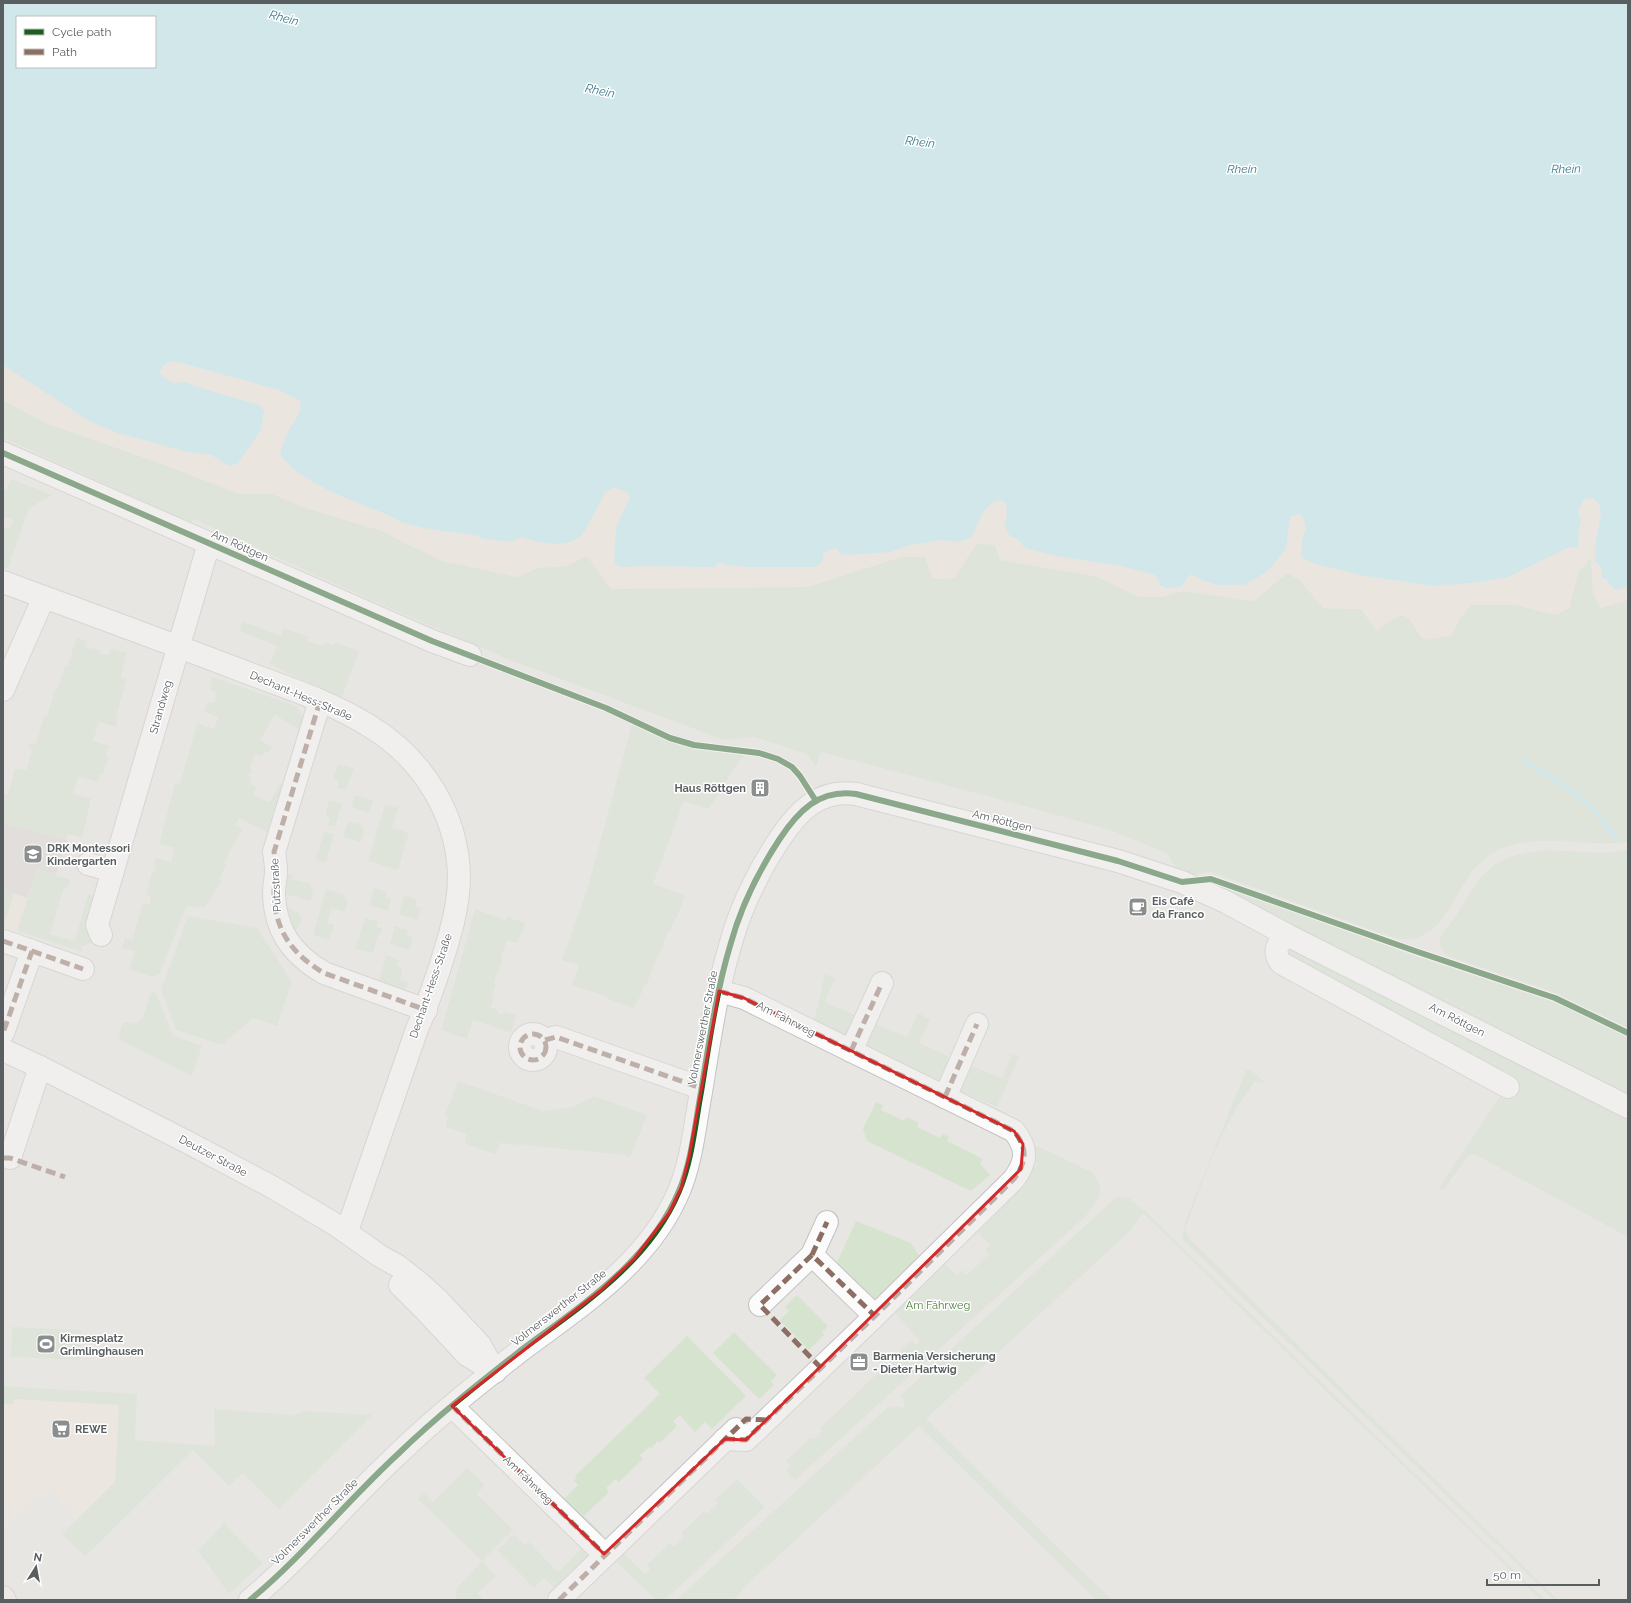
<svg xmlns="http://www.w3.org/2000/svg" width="1631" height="1603" font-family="Raleway,sans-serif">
	<rect width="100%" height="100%" fill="#e8e6e3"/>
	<polygon fill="#f2e7dc" points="3,1386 137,1394 115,1482 76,1521 51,1490 3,1527"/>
	<polygon fill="#dad6d3" points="3,823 67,840 56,875 37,869 27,898 3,890"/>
	<g fill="#d6e3cf">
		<path d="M3 400 48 424 160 463 240 494H272L306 508 382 531 414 548 517 577 538 568 566 566 587 556 807 587 901 557H925L933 579 954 578 977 543 995 545 1000 560 1095 576 1140 597H1162L1183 591 1254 601 1287 573 1300 580 1323 608 1361 609 1377 630 1394 618 1402 615 1409 618 1422 638 1452 635 1459 619 1471 605H1516L1556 615 1569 608 1578 573 1591 556 1593 592 1600 608 1628 600V842C1581 849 1520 826 1481 862 1456 884 1449 932 1412 939 1407 940 1402 939 1397 939L1211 872 1188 875 1177 869 1166 853 1113 831 1017 804 821 752 816 767 806 754 754 737 724 740 510 660 339 586 194 519 191 523 3 438Z"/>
		<polygon points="11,479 53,495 29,508 8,568 3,566 3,527 10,528 13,520 3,516 3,489 6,490"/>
		<polygon points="243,621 281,636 284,628 309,637 307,641 322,646 325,642 334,645 335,642 359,651 342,697 301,680 270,664 277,646 239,631"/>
		<polygon points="76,638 88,641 86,647 99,650 99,653 109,655 111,649 127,653 121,677 127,679 116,717 118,718 116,727 99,722 93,741 109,746 106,755 109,756 103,774 101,774 98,782 78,777 73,794 91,799 82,838 68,834 67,840 3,823 3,794 8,795 15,768 26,770 32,749 29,748 30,743 36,744 44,717 47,717 55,689 58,689 65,665 68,666"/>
		<polygon points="212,677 297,706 304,718 298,729 275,715 260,740 272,747 269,753 265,751 262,757 256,754 250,765 252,773 249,774 252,786 255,785 256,789 253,794 268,802 271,800 280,783 287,787 273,835 239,818 235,825 243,829 228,854 229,855 224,864 227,865 219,878 222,880 205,908 188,906 185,909 160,974 152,977 129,969 135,951 122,948 125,938 132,940 143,903 149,905 151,897 146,895 152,872 155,873 156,869 154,868 156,858 171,862 174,848 159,844 175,783 180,784 197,723 214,729 218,717 204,712 207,702 214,703 217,693 210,690"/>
		<polygon points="632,724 675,743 700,749 745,755 739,761 709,809 684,801 653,884 685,895 677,918 675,918 670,932 668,931 661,952 659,952 654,966 653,966 646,986 644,986 638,1001 637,1001 634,1008 607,999 608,997 572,985 579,965 562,960 587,890"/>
		<polygon points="338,764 354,768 346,790 337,788 339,781 333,779"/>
		<polygon points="355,795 373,800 369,813 351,807"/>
		<polygon points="329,800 342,804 335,827 328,825 330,818 325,816"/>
		<polygon points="385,805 398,808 392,828 409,833 398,870 368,861"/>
		<polygon points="348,821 362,824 361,827 364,830 361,842 343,837"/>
		<polygon points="324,832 334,834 326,862 316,859"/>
		<path d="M1546 850 1601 853 1628 850V1028L1553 992 1448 956C1443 952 1439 947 1440 940 1441 931 1450 925 1455 917 1469 897 1477 875 1499 862 1514 854 1530 852 1546 850Z"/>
		<polygon points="37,869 70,880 67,889 64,888 50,934 75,941 88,894 99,897 95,942 81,947 83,952 17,931"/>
		<polygon points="284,873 293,875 292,879 311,884 311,888 314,890 310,901 282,893"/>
		<polygon points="1207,882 1211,882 1416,956 1551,1001 1575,1010 1628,1038 1628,1100"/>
		<polygon points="374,888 387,892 385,897 391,899 388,911 369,905"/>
		<polygon points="326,889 345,895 345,898 348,900 345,912 332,908 327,923 334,925 329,940 313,935"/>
		<polygon points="3,890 14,893 3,929"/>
		<polygon points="404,895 417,900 415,906 421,908 418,920 399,914"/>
		<polygon points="285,908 292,909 295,913 298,911 302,919 299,927 296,929 297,935 293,939"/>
		<polygon points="475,909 506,920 507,917 525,923 518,943 507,940 501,958 503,959 494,982 496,984 492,997 494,999 491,1007 497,1009 498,1013 501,1014 505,1012 516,1015 511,1033 473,1020 467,1039 441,1030"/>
		<polygon points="188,916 257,928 292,982 277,1026 253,1018 222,1045 176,1030 161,990"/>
		<polygon points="365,918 378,922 377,927 383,928 381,935 378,935 373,953 355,949"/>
		<polygon points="395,926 408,930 407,935 413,937 409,950 390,944"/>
		<polygon points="1286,946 1628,1115 1628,1237 1478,1156 1472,1154 1468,1156 1443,1191 1439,1188 1504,1090 1288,957"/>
		<polygon points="386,955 399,960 397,966 403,968 400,980 410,983 402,992 378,985"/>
		<polygon points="825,974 835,978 825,1002 855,1015 854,1018 861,1021 853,1038 814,1021"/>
		<polygon points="155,991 173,1035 202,1046 192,1076 120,1040 119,1035 123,1022 135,1023 143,1018 151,992"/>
		<polygon points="918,1013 930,1019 919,1043 948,1056 947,1060 953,1063 945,1083 859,1043 868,1023 875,1026 876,1024 907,1037"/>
		<polygon points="1012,1054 1019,1057 997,1107 954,1088 963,1066 970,1068 972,1066 1002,1078"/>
		<path d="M1246 1070H1251L1265 1083 1255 1081C1249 1091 1242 1100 1236 1109 1214 1147 1200 1189 1185 1229L1190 1239 1558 1600H1554L1184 1241 1182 1235 1188 1214Z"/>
		<polygon points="458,1081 544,1111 572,1107 594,1096 647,1115 630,1158 625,1155 500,1143 496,1155 464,1143 467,1134 445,1127 448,1116 445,1115"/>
		<polygon points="876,1102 883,1105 881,1110 904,1121 907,1117 919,1123 917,1127 940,1138 943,1134 949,1137 947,1141 983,1159 980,1164 990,1175 971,1191 867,1141 863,1129"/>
		<path d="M1037 1146 1092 1172C1108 1191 1098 1201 1085 1217L795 1480 786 1471 791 1466 786 1461 811 1437 814 1439 822 1431 820 1428 883 1368 888 1372 894 1366 889 1362 911 1340 916 1345 920 1341 895 1313 899 1297 940 1259 957 1275 962 1270 967 1275 989 1254 985 1249 990 1245 980 1235 974 1226 1038 1164 1029 1159V1150Z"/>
		<polygon points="1118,1197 1129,1198 1144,1210 1545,1600 1541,1600 1143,1213 1128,1233 926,1419 1112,1600 1096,1600 919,1426 750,1582 734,1600 676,1600 888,1407 899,1406 902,1408 905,1405 901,1395 1113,1200"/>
		<polygon points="856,1221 911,1243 920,1257 872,1303 835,1267"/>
		<polygon points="797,1295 828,1326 822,1332 824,1335 809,1350 780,1320 789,1311 785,1307"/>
		<polygon points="12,1327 81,1330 80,1360 11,1357"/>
		<polygon points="734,1332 777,1375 771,1381 774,1385 759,1399 713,1353"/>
		<polygon points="687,1336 746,1396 712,1429 705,1422 695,1432 680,1415 673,1421 677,1426 660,1443 658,1441 651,1448 649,1447 640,1455 643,1459 619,1482 615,1479 606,1488 609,1492 584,1516 603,1535 597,1538 562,1501 578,1485 574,1480 577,1478 575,1476 660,1394 644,1378"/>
		<polygon points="3,1386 137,1394 135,1440 215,1446 214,1409 294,1415 305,1411 372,1415 279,1509 243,1473 229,1486 193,1450 85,1557 62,1534 115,1482 119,1405 14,1399 13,1404 3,1404"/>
		<polygon points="467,1468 485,1485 477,1494 513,1530 482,1561 496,1576 478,1593 484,1600 456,1600 456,1589 482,1561 418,1499 424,1493 433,1502"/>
		<polygon points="737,1479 765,1507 666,1599 656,1600 611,1557 623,1553 645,1574 650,1569 647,1565 670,1543 674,1546 684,1536 681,1533 704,1511 707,1514 718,1503 715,1500"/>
		<polygon points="224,1523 263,1563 229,1594 198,1551"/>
		<polygon points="514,1534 525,1545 529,1542 558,1572 584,1546 588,1549 587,1561 557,1590 544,1578 534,1588 497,1550"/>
	</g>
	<g fill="#f0e4d9">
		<path d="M173 362 279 390 299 400 301 404 297 419 285 437 319 486 402 523 437 530 479 536 520 537 531 541 551 543H570L580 537 584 532 605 493 613 487 627 492 630 497 616 529V536L613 558 621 567 717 563 719 562 726 565 748 567H813L823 557 822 553C833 549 836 547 844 555L891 552 910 545 943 540 960 542 972 537C978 523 984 500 1002 500L1006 504 1007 511 1004 525 1025 548 1057 556 1120 566 1153 574 1157 577 1160 585 1181 587 1191 574 1204 581 1286 549 1290 517 1299 514 1303 516 1306 529 1302 540 1301 554 1303 558 1315 564 1365 576 1435 586 1480 582 1508 577 1569 547 1578 534 1581 521 1578 510 1584 499 1593 498 1599 504 1601 513 1596 564C1602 568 1610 583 1615 590L1628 587V600L1600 608 1593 592 1591 557 1578 573 1569 608 1556 615 1516 605H1471L1459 619 1452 635 1429 639 1422 638 1409 618 1402 615 1394 618 1377 631 1361 609 1323 608 1300 580 1287 573 1254 601 1183 591 1162 597H1140L1095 576 1000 560 995 545 977 543 954 578 933 579 925 557H901L807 587 611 589 587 556 566 566 538 568 517 577 442 561 382 531 306 508 272 494H240L160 463 48 424 3 400V365L92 422 118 433 187 452 212 455 218 459 261 430 262 417 259 405 193 386 184 382 178 383 174 382 164 378 160 371 162 366Z"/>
		<polygon points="14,893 27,898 14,941 3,938 3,929"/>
	</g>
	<path fill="#b8e8f1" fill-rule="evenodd" d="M3 3H1628V587L1615 590 1606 579H1602L1601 567 1595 561V546L1601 513 1599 504 1593 498 1584 499 1578 511 1581 521 1578 534 1579 545 1576 548 1569 547 1508 577 1480 582 1435 586 1365 576 1315 564 1303 558 1301 554 1302 540 1306 529 1303 516 1299 514 1290 517 1286 549 1268 571 1244 585H1219L1204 581 1191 574 1181 587 1166 588 1160 585 1157 577 1153 574 1120 566 1057 556 1025 548 1018 539 1011 537C1003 526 1004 526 1007 513 1007 510 1006 507 1006 504L1002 500C985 500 978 523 972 537L959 542 942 540 910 545 891 552 844 555 839 553 838 549 834 548 823 553C824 562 822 564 813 567H748L726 565 719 562 715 567 635 566 621 567 615 564C614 559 615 531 617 526 620 516 626 508 630 497L627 492 613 487 605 493 584 532C570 551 539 543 520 537L512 542 483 539 479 536C454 532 428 530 404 523 400 522 397 519 393 517 362 504 298 483 280 454 282 449 283 443 285 438 290 425 299 420 301 404L299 400 279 390 182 363C172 361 164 361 160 371 162 377 171 384 178 383 180 383 182 381 184 382 187 382 191 385 194 386L259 405 264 411 261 430 238 463 231 466 226 465 212 455 187 452 118 433 91 422 3 365ZM17 17H155V67H17Z"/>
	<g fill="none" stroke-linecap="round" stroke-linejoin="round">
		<polyline stroke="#b8e8f1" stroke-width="4.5" points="1524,761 1557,781 1592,807 1616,838"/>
		<defs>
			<g id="minor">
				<polyline points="3,453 432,641 470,655"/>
				<path d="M3 582C79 610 156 638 232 667 278 685 329 700 371 727 423 759 458 815 459 877 459 908 449 938 440 967 433 988 426 1009 417 1029L347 1231"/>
				<polyline points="3,690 44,597"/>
				<path d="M320 701 274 852C275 858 276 865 276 871 276 878 274 885 274 893 275 931 292 954 324 973L426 1010"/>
				<polyline points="88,864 113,871"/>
				<path d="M1285 934C1278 945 1272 951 1281 963L1508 1087"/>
				<polyline points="101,935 97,925 209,543"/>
				<polyline points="3,941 32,951 3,1033"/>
				<polyline points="32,951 83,969"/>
				<path d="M719 991 744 998 1014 1131C1028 1149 1027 1161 1014 1179L875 1316 746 1440 725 1439"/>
				<circle cx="533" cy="1047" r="13"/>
				<polyline points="545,1040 556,1037 701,1088"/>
				<polyline points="3,1050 40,1067 189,1143 274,1188 336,1225 380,1256 398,1266 418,1282 438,1300 480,1345 495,1372"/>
				<polyline points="851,1051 882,983"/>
				<polyline points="945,1097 977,1024"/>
				<polyline points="10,1158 40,1067"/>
				<polyline points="812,1255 827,1222"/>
				<polyline points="400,1285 427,1312 467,1355 493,1371"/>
				<polyline points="760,1305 812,1255 875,1316"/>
				<polyline points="452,1406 604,1554"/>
				<path d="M250 1600C303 1556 347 1501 398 1454 436 1417 478 1384 520 1351 580 1306 649 1263 679 1191 692 1160 695 1124 701 1092 709 1043 716 993 730 946 740 909 758 872 779 840 798 811 819 789 856 794L1118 861 1182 882 1226 902 1285 934 1628 1107"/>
				<polyline points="559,1600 736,1429"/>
			</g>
			<polyline id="major" points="3,1597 5,1600"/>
		</defs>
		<use href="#minor" stroke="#c2c3c3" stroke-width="24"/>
		<use href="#major" stroke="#cec0b3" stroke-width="24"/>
		<use href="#minor" stroke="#fcfbfb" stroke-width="22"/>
		<use href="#major" stroke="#f0ece6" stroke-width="22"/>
		<g stroke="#8d6e63" stroke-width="5" stroke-dasharray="10 5" stroke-linecap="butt">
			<path d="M320 701 274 852C275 858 276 865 276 871 276 878 274 885 274 893 275 931 292 954 324 973L426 1010"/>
			<polyline points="3,941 32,951 3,1033"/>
			<polyline points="32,951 83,969"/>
			<path d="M719 991 744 998 1014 1131C1028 1149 1027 1161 1014 1179L875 1316 746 1440 725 1439"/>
			<circle cx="533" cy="1047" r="13"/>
			<polyline points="545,1040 556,1037 701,1088"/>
			<polyline points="851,1051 882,983"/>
			<polyline points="945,1097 977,1024"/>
			<polyline points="3,1158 10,1158 65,1177"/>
			<polyline points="812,1255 827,1222"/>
			<polyline points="821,1368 760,1305 812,1255 875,1316"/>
			<polyline points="452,1406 604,1554"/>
			<polyline points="559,1600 746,1419 767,1420"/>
		</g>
		<defs>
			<g id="cycleway">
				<polyline points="3,453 432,641 606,708 670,738 694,745 759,753 778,759 792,767 800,776 816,801"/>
				<path d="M250 1600C303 1556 347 1501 398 1454 436 1417 478 1384 520 1351 580 1306 649 1263 679 1191 692 1160 695 1124 701 1092 709 1043 716 993 730 946 740 909 758 872 779 840 798 811 819 789 856 794L1118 861 1182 882 1211 879 1418 952 1555 998 1628 1033"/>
			</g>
		</defs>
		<use href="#cycleway" stroke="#fff" stroke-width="8"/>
		<use href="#cycleway" stroke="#1b5e20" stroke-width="6"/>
	</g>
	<path d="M0 0H1631V1603H0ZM719 991 744 998 1014 1131 1023 1144 1021 1169 746 1440 725 1439 604 1554 452 1406 600 1291 634 1259 669 1213 681 1188 689 1157Z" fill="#e8e6e3" fill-opacity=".55" fill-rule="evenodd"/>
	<path fill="none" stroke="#d62828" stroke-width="3" stroke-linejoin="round" d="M719 991 744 998 1014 1131 1023 1144 1021 1169 746 1440 725 1439 604 1554 452 1406 600 1291 634 1259 669 1213 681 1188 689 1157Z"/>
	<defs>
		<symbol id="building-square" viewBox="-11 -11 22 22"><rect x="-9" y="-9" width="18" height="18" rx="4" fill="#8b8e8e" stroke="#fff"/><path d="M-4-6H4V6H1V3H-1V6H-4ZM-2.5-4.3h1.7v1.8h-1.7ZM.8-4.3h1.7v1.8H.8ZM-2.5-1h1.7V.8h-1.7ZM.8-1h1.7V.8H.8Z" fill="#fff"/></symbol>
		<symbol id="school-square" viewBox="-11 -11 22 22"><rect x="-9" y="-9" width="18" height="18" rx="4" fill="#8b8e8e" stroke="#fff"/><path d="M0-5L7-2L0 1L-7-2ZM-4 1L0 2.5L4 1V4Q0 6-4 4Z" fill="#fff"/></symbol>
		<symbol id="cafe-square" viewBox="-11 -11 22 22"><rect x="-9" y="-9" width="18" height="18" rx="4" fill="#8b8e8e" stroke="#fff"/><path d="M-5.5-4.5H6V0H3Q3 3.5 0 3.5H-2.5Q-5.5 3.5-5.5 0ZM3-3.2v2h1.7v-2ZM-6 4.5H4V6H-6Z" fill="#fff"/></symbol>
		<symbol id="stadium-square" viewBox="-11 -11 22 22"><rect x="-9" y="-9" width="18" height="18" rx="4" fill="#8b8e8e" stroke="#fff"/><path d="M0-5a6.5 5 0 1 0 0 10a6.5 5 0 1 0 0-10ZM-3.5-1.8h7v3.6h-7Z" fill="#fff"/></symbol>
		<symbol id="office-square" viewBox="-11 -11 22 22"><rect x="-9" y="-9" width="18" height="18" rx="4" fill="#8b8e8e" stroke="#fff"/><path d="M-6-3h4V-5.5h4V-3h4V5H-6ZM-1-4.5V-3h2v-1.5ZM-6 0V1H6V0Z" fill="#fff"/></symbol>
		<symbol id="supermarket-square" viewBox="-11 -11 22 22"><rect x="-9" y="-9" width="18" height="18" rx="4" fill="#8b8e8e" stroke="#fff"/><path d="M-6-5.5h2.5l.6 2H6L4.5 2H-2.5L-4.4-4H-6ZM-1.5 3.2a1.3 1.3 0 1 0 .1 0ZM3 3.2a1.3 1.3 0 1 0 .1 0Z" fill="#fff"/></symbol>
	</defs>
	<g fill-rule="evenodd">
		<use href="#building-square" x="749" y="777" width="22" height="22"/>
		<use href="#school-square" x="22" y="843" width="22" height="22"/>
		<use href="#cafe-square" x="1127" y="896" width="22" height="22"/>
		<use href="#stadium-square" x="35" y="1333" width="22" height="22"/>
		<use href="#office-square" x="848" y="1351" width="22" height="22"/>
		<use href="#supermarket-square" x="50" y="1418" width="22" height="22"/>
	</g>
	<g text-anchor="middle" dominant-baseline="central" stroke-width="3" stroke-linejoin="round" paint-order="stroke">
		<g font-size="11" fill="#595e60" stroke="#fff">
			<text transform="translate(240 546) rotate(24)">Am Röttgen</text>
			<text transform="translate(301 696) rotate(23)">Dechant-Hess-Straße</text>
			<text transform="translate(161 707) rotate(-74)">Strandweg</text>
			<text transform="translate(1002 821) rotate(14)">Am Röttgen</text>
			<text transform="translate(276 885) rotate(-93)">Pützstraße</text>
			<text transform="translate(431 986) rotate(-71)">Dechant-Hess-Straße</text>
			<text transform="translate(786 1019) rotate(27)">Am Fährweg</text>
			<text transform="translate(1457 1020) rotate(27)">Am Röttgen</text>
			<text transform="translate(703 1028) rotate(-79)">Volmerswerther Straße</text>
			<text transform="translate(213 1156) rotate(28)">Deutzer Straße</text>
			<text transform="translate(559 1308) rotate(-38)">Volmerswerther Straße</text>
			<text transform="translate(528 1480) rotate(44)">Am Fährweg</text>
			<text transform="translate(315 1522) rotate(-45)">Volmerswerther Straße</text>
		</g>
		<g font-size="11" font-weight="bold" fill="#595e60" stroke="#fff" text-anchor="start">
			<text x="746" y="788" text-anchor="end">Haus Röttgen</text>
			<text x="47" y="848">DRK Montessori<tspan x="47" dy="13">Kindergarten</tspan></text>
			<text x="1152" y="901">Eis Café<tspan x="1152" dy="13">da Franco</tspan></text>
			<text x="60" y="1338">Kirmesplatz<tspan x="60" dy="13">Grimlinghausen</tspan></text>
			<text x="873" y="1356">Barmenia Versicherung<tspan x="873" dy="13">- Dieter Hartwig</tspan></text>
			<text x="75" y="1429">REWE</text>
		</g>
		<g font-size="11" fill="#497e3a" stroke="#fff">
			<text x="938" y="1305">Am Fährweg</text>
		</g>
		<g font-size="12" font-style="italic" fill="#3c798e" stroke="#fff">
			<text transform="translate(284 18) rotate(15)">Rhein</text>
			<text transform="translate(600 91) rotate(12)">Rhein</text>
			<text transform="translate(920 142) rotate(7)">Rhein</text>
			<text x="1242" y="169">Rhein</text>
			<text transform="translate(1566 169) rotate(-1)">Rhein</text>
		</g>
	</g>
	<rect width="1631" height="1603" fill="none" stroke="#595e60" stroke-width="8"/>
	<rect x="16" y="16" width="140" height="52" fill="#ffffff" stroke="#bdbfbf"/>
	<rect x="24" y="29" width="20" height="6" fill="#1b5e20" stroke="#bdbfbf"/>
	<text x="52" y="36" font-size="12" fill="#595e60">Cycle path</text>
	<rect x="24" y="49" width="20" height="6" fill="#8d6e63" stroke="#bdbfbf"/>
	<text x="52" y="56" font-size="12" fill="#595e60">Path</text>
	<g transform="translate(36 1567) rotate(11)" stroke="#ffffff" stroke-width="3" paint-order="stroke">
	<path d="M0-3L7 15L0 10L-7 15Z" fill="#595e60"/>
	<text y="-6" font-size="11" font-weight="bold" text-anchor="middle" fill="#595e60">N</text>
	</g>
	<path d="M1487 1579v6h112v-6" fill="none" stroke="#595e60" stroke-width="2"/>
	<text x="1493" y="1579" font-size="12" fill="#595e60" stroke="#ffffff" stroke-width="3" paint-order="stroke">50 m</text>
</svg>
